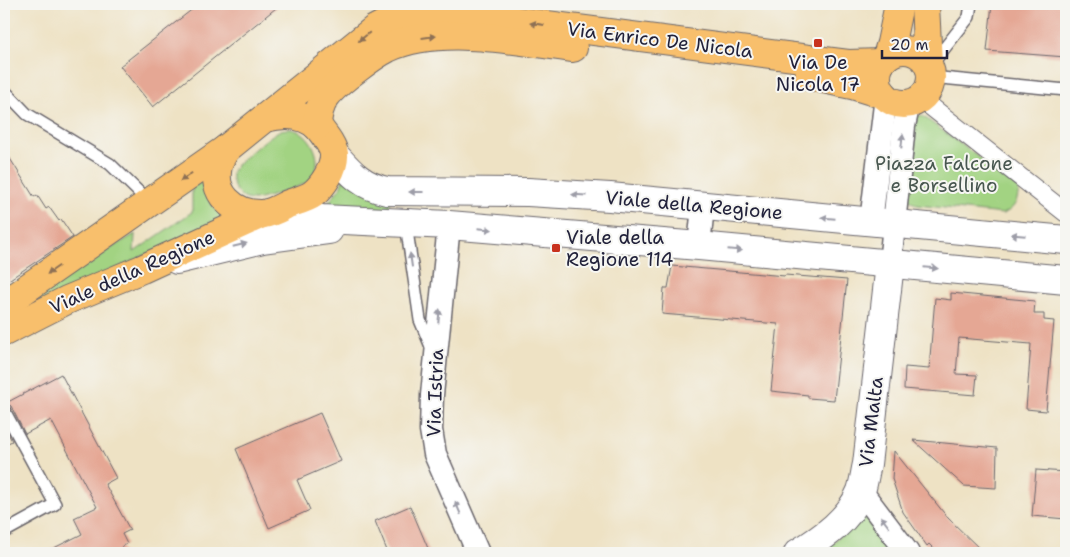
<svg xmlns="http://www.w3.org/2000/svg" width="1070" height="557" font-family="'Shantell Sans',sans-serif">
	<rect width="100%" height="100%" fill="#f6f6f2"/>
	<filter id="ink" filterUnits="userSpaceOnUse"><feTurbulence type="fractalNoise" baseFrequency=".02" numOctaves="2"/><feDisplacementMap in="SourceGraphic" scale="10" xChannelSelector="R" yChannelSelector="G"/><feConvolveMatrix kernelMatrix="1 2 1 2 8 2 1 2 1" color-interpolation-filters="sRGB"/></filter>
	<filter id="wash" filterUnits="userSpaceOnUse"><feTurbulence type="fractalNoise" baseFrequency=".0096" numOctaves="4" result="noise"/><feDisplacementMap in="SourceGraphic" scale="20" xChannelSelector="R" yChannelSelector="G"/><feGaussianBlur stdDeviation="1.12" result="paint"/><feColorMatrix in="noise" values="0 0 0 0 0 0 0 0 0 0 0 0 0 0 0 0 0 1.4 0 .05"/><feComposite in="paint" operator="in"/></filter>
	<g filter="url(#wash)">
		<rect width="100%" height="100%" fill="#eee2c4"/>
		<g fill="#a2d382" stroke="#627a5e">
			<path d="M919 115 924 117 1019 187C1018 200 1016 208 1003 214L917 205 909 200 907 193 915 117Z"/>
			<path d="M291 129C294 130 299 131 302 133 316 143 325 169 307 182 300 187 262 200 253 200 247 200 241 197 237 192 233 186 230 178 233 170 236 163 272 134 279 131 282 129 287 129 291 129Z"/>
			<polygon points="343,179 390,200 390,210 324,208 340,188"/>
			<path d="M203 181C205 196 213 206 223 218L4 322V312L135 234 134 252 192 212V187Z"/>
			<polygon points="864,511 898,553 823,553"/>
		</g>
		<g id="blocks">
			<g fill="#e5a794">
				<polygon points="199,4 281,4 153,107 120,66"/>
				<polygon points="992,4 1066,4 1066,57 987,51"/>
				<polygon points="4,149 34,197 37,195 46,209 49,207 59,221 61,219 73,237 4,283"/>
				<polygon points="672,266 785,276 785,275 847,280 834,400 808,398 808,395 771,391 778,324 662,314 664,288 668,288"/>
				<polygon points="951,293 1035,301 1034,314 1044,314 1044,320 1054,321 1046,411 1026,409 1031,344 959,338 956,374 977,375 975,395 904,389 905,367 929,369 935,298 951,300"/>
				<polygon points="61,374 116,478 105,484 130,530 122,534 127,544 121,547 124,553 44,553 82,534 74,518 97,507 51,420 25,434 11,406 6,403"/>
				<polygon points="320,413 341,461 297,480 310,510 269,528 236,449"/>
				<polygon points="4,425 12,441 4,445"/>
				<polygon points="913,440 997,448 996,488 964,486"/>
				<polygon points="894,451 948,518 984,553 938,553 929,544 927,546 903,512 892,479"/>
				<polygon points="1036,470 1066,472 1066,519 1032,516"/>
				<polygon points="410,506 430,553 388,553 375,521"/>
			</g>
		</g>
	</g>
	<g filter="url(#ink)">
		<use href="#blocks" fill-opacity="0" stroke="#69656b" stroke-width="1"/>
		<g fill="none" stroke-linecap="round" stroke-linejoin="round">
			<defs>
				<g id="service">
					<polyline points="932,64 969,17 971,4"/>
					<polyline points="931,77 1066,90"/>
					<polyline points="4,90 27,114 110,164 149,202"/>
					<polyline points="406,224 420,320 432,349"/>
					<polyline points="4,410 55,504 4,532"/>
				</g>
				<polyline id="pedestrian" points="920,98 1066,213"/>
				<g id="minor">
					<polyline points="871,222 886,96"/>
					<polyline points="449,225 432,395 431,430 435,454 478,553"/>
					<polyline points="699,246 703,206"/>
					<polyline points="890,264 904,126 909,103"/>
					<polyline points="861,491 908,553"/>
				</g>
				<g id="tertiary">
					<path d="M334 154C351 173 362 186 387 191L528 192 610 197 1066 240"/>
					<polyline points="268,213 322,219 449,225 699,246 1066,280"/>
					<polyline points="177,260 263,239 329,230"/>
					<path d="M798 553C823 538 850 519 861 491 864 482 865 472 867 464L890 264"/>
				</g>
				<g id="primary">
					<polyline points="925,4 928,65"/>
					<circle cx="904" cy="77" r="27"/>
					<polyline points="887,56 891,43 899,4"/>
					<polyline points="809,76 852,85 884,95"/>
					<path d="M265 118C284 113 305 113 319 128 324 135 333 145 334 154 335 168 323 186 313 194 306 199 296 201 288 204 280 208 272 213 263 214 234 215 209 193 219 162 220 158 224 153 226 149L375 29C404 12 422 13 455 13L848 64 881 63"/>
					<path d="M317 126C318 99 330 90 350 74 362 65 374 55 388 48 440 24 517 41 573 48"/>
					<polyline points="4,302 17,295 226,149"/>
					<polyline points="4,332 67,300 142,269 262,214"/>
				</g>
			</defs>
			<use href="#service" stroke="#69656b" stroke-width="14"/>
			<use href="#pedestrian" stroke="#69656b" stroke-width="20"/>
			<use href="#minor" stroke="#69656b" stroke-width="25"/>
			<use href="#tertiary" stroke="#69656b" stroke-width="30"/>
			<use href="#primary" stroke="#69656b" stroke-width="30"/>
			<use href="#service" stroke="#fff" stroke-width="11"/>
			<use href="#pedestrian" stroke="#fff" stroke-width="18"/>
			<use href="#minor" stroke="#fff" stroke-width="22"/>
			<use href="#tertiary" stroke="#fff" stroke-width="28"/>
			<use href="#primary" stroke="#f8bf6c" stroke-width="28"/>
		</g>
		<defs><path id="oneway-solid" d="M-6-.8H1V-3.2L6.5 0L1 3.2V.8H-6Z" transform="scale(1.25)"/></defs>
		<g fill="#8d7054">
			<use href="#oneway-solid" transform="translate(537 24) rotate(-173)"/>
			<use href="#oneway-solid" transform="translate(364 37) rotate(141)"/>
			<use href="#oneway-solid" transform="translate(429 37) rotate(-7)"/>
			<use href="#oneway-solid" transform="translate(186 177) rotate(145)"/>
			<use href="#oneway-solid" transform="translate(53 270) rotate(145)"/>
		</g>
		<g fill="#9c9ca7">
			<use href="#oneway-solid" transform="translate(902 141) rotate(-84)"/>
			<use href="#oneway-solid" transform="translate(416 192) rotate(-180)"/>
			<use href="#oneway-solid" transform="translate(579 195) rotate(-176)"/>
			<use href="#oneway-solid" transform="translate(828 218) rotate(-175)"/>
			<use href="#oneway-solid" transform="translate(485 229) rotate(5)"/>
			<use href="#oneway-solid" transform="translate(1018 235) rotate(-175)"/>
			<use href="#oneway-solid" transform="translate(240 245) rotate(-14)"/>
			<use href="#oneway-solid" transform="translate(735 250) rotate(5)"/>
			<use href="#oneway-solid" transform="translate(411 260) rotate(-98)"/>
			<use href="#oneway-solid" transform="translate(931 268) rotate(5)"/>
			<use href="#oneway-solid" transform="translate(439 316) rotate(-84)"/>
			<use href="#oneway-solid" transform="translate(458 508) rotate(-113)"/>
			<use href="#oneway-solid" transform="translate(885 522) rotate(-127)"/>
		</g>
	</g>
	<g fill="#c8321e" stroke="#f6f6f2" stroke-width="2">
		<rect x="813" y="38" width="10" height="10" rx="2.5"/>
		<rect x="551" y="243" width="10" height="10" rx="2.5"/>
	</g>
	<g text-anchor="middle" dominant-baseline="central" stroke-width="4" stroke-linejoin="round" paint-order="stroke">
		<g font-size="19" fill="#22223b" stroke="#f6f6f2">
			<text transform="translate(660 40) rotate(7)">Via Enrico De Nicola</text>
			<text transform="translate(694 205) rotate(5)">Viale della Regione</text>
			<text transform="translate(132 272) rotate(-24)">Viale della Regione</text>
			<text transform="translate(435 393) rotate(-88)">Via Istria</text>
			<text transform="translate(871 422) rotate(-83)">Via Malta</text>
		</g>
		<g font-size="19" fill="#22223b" stroke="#f6f6f2">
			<text x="818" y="62">Via De<tspan x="818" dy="22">Nicola 17</tspan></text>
			<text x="566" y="237" text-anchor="start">Viale della<tspan x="566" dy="22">Regione 114</tspan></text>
		</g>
		<g font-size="19" fill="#485750" stroke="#f6f6f2">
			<text x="944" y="163">Piazza Falcone<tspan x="944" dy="22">e Borsellino</tspan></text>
		</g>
	</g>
	<rect width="1070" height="557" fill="none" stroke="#f6f6f2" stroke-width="20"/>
	<path d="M882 50v8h65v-8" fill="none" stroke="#22223b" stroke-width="2.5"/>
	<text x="890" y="50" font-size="15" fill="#22223b" stroke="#f6f6f2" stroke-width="4" paint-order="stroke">20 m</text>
</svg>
